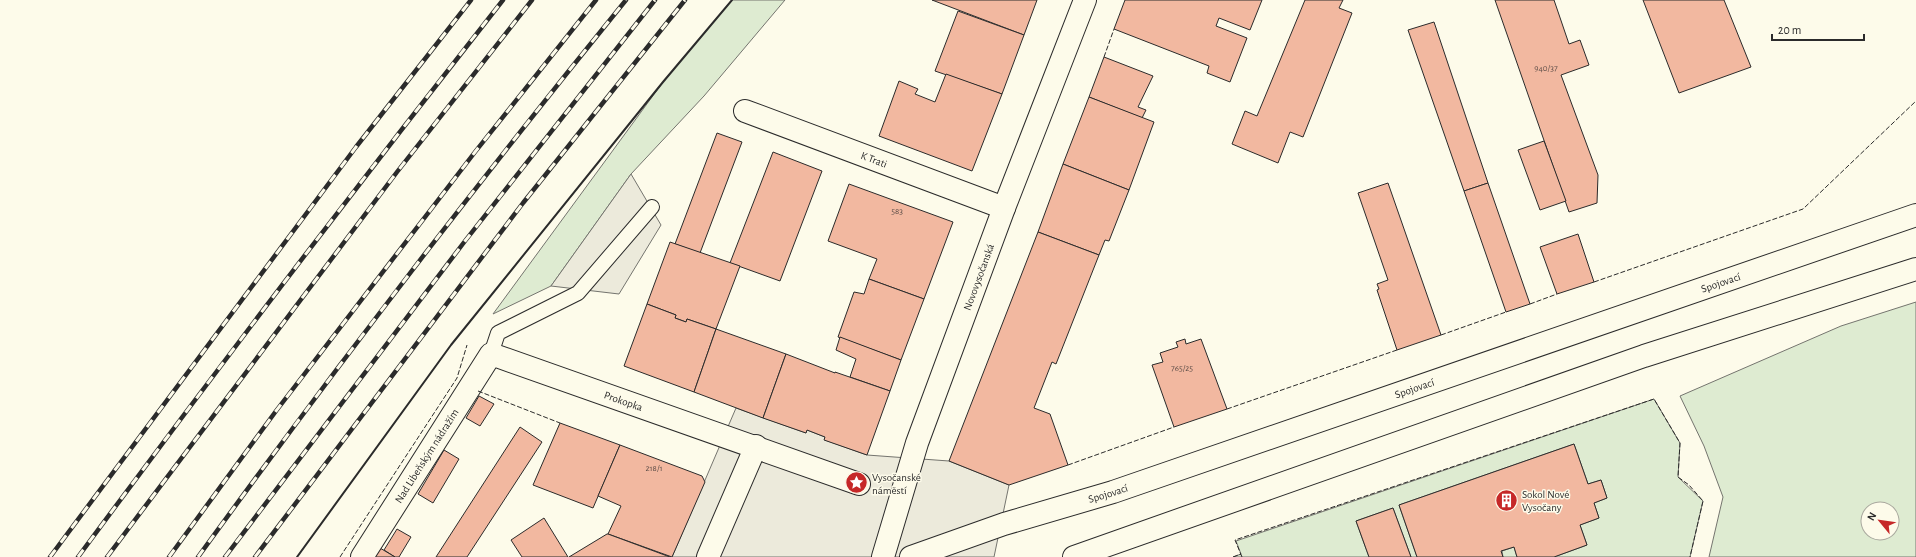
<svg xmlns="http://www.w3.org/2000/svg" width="1916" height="557" font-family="'Alegreya Sans',sans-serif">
	<rect width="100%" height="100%" fill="#fdfbea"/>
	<g fill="#deebd1" stroke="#74746e" fill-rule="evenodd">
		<polygon points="732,0 785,0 704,96 631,174 551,286 493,314 663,82"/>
		<path d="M1916 302V557H1709L1723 497 1704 446 1680 396 1841 326ZM1868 509H1892V533H1868Z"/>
		<polygon points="1654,399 1680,443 1678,477 1703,501 1690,557 1554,557 1587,545 1580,525 1599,518 1594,503 1607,498 1601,480 1588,484 1574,444 1399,505 1417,557 1411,557 1393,508 1356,521 1369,557 1233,557 1241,554 1236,541"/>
		<polygon points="1514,547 1517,557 1503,557 1502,551"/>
	</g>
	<g fill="#eceadb" stroke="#74746e">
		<polygon points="631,174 661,225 619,294 551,286"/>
		<polygon points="736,408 806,433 807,430 825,437 825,440 867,455 949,461 1009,485 994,557 672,557"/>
	</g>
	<g fill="#f2b8a0" stroke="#2b2b2b">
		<polygon points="932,0 1037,0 1024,35"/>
		<polygon points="1125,0 1262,0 1250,30 1219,18 1216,26 1247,38 1230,82 1207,73 1209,66 1114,29"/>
		<polygon points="1305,0 1343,0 1339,8 1352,13 1303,137 1290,132 1278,163 1232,144 1245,111 1257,116"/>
		<polygon points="1495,0 1554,0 1569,44 1580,40 1589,65 1561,75 1598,175 1597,203 1569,212"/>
		<polygon points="1643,0 1724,0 1751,67 1679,93"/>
		<polygon points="958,11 1024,35 1002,94 935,71"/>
		<polygon points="1434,22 1488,183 1464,191 1408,30"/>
		<polygon points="1104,57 1153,76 1138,107 1146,110 1142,118 1089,97"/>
		<polygon points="946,74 1002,94 972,171 879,136 899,81 918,89 915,94 935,102"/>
		<polygon points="1089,97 1154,122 1129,190 1063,164"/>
		<polygon points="717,133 742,142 700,253 675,244"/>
		<polygon points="1544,141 1566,201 1540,210 1518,150"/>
		<polygon points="773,152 822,171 780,281 730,263"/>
		<polygon points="1063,164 1129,190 1109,241 1105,240 1099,255 1038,232"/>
		<polygon points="1388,183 1441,335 1397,350 1377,290 1379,289 1377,284 1388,280 1358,193"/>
		<polygon points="1488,183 1530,304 1506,312 1464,191"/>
		<polygon points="849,184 953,222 924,299 869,279 877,259 828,241"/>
		<polygon points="1038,232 1099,255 1056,364 1052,362 1034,408 1050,414 1068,465 1009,485 949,461"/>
		<polygon points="1578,234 1594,282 1557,294 1540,247"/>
		<polygon points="670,242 740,266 716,329 687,319 686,322 675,318 676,315 647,304"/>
		<polygon points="869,279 924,299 901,360 838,337 854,292 864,294"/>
		<polygon points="647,304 676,315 675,318 686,322 687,319 716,329 694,392 624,366"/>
		<polygon points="716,329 786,354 763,418 694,392"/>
		<polygon points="840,337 901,360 890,391 850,377 856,359 836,350"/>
		<polygon points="1185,339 1186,344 1201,339 1227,409 1174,427 1152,365 1163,362 1160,353 1178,347 1176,342"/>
		<polygon points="786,354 835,373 835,372 890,391 867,455 824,440 825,437 807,430 806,433 763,418"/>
		<polygon points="479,396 494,404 480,426 466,418"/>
		<polygon points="560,423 620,445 593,508 533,485"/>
		<polygon points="520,427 542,442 467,557 436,557"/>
		<polygon points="1574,444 1588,484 1601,480 1607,498 1594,503 1599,518 1580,525 1587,545 1554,557 1517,557 1514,547 1501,551 1503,557 1417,557 1399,505"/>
		<polygon points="620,445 702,476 705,482 672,557 608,534 621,506 598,496"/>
		<polygon points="444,450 459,459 433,503 418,494"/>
		<polygon points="1393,508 1411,557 1369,557 1356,521"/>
		<polygon points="544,518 568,557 522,557 511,540"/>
		<polygon points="397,529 411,537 399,557 395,557 384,550"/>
		<polygon points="607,534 608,534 670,557 569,557"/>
		<polygon points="380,548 395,557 374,557"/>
	</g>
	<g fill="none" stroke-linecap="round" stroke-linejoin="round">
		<defs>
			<polyline id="service" points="491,354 498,333 578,293 652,207"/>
			<g id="minor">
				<path id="s1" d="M745 111 1004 208"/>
				<path id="s2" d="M362 557 491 354 859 484"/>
				<polyline points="708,557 756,446"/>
				<path id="s3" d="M883 557 917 443 1004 208 1085 0"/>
			</g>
			<g id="primary">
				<path id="s4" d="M911 557 1004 524 1113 492 1916 215"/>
				<polyline points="1074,557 1644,356 1916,269"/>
			</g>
		</defs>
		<use href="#service" stroke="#2b2b2b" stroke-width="16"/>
		<use href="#minor" stroke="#2b2b2b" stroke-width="24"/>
		<use href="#primary" stroke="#2b2b2b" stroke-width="24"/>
		<use href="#service" stroke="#fdfbea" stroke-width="14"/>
		<use href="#minor" stroke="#fdfbea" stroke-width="22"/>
		<use href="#primary" stroke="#fdfbea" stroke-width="22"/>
		<defs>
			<g id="rail">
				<polyline points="50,557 356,147 471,0"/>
				<path d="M78 557C217 369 358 184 503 0"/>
				<polyline points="107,557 397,172 532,0"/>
				<polyline points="169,557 276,411 475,152 596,0"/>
				<path d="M198 557C335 368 478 182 626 0"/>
				<polyline points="225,557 465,241 655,0"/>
				<polyline points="255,557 523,203 685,0"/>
			</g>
		</defs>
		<use href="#rail" stroke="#2b2b2b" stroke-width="4.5"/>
		<use href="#rail" stroke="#fdfbea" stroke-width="3" stroke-dasharray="9" stroke-linecap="butt"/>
		<g stroke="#2b2b2b" stroke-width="1" stroke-dasharray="5 2" stroke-linecap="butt">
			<polyline points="1104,57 1114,29"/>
			<polyline points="1594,282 1803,209 1916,101"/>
			<polyline points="1530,304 1557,294"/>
			<polyline points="1441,335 1506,312"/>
			<polyline points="478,391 560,423"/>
			<polyline points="1227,409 1397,350"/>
			<polyline points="1068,465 1174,427"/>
			<polyline points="340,557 457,378 467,345"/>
			<polyline points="1233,557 1241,554"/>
			<polyline points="1242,557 1235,540 1654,399 1680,443 1678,477 1689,485 1703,501 1690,557"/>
		</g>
		<polyline stroke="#2b2b2b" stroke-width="2" points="297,557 451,345 663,82 732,0"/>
	</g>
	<defs>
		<symbol id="sight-disc" viewBox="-11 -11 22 22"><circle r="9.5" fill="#c62828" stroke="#fdfbea"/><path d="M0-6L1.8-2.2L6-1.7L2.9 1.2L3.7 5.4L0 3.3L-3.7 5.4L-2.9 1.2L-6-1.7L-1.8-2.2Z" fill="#fff"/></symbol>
		<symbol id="building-disc" viewBox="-11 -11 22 22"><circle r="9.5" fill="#c62828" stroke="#fdfbea"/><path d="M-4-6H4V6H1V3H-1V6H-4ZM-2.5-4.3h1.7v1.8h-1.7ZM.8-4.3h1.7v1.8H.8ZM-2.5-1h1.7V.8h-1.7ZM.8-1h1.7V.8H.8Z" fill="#fff"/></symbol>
	</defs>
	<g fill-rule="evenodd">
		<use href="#sight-disc" x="844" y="470" width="25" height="25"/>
		<use href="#building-disc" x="1494" y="488" width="25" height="25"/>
	</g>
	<g text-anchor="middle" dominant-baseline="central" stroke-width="3" stroke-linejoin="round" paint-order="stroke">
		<g font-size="9" fill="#5d4e48">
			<text x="1546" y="68">940/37</text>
			<text x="897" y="211">583</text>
			<text x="1182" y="368">765/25</text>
			<text x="654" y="468">218/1</text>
		</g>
		<g font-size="11" fill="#2b2b2b" stroke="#fdfbea">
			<text stroke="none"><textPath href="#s1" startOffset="138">K Trati</textPath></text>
			<text stroke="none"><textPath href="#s3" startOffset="296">Novovysočanská</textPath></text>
			<text stroke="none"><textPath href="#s4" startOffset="855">Spojovací</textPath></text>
			<text stroke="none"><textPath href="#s4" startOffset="531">Spojovací</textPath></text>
			<text stroke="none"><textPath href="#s2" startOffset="381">Prokopka</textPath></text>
			<text stroke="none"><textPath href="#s2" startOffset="120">Nad Libeňským nádražím</textPath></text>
			<text stroke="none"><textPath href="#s4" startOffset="207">Spojovací</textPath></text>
		</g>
		<g font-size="11" fill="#2b2b2b" stroke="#fdfbea" text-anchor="start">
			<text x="872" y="477">Vysočanské<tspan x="872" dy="13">náměstí</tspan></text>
			<text x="1522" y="494">Sokol Nové<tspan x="1522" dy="13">Vysočany</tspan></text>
		</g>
	</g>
	<g transform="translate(1880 521) rotate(299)"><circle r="19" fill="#fdfbea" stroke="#a9a89e"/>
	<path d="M0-3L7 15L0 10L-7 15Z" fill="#c62828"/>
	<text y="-6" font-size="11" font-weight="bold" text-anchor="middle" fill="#2b2b2b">N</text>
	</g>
	<path d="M1772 34v6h92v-6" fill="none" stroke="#2b2b2b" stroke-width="2"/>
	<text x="1778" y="34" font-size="12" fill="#2b2b2b" stroke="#fdfbea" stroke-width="3" paint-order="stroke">20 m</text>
</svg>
